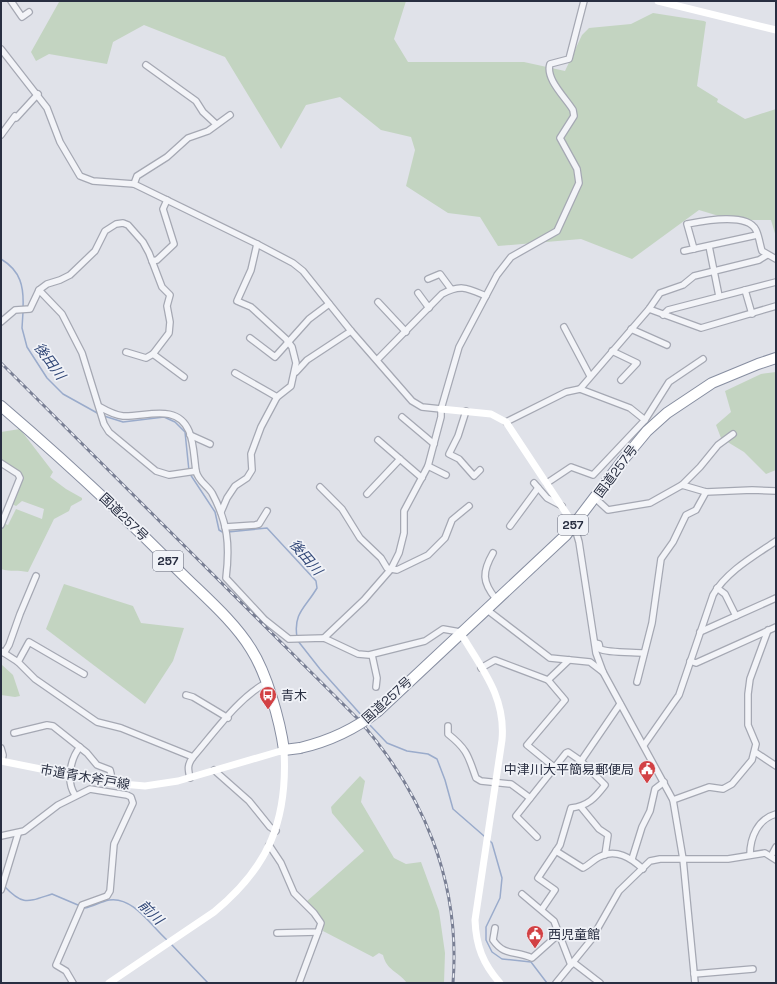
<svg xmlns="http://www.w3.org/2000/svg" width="777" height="984" font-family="'Space Grotesk','Noto Sans JP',sans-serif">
	<rect width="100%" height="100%" fill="#e0e2e9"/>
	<g fill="#c3d4c1">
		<polygon points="58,1 406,1 394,39 408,62 524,62 565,71 582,35 589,28 631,24 653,13 704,21 706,22 697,86 718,99 717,102 745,119 776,109 776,237 771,220 732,220 699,210 632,259 581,239 498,246 480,217 448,213 406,186 415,150 411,137 381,130 340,97 306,105 281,149 225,57 144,25 113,42 107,64 49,54 36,61 31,52 59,2"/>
		<polygon points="776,372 776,470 766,474 744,452 721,438 716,425 731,412 725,391 761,374"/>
		<path d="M20 429 53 472 50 477 66 489 82 498V500L71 506 69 511 54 519 28 572C18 570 11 572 1 569V531L3 523 8 525 16 509 42 519 44 509 22 501 16 506 10 503 21 481 1 461V432Z"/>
		<polygon points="64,584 133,606 141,623 184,628 173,661 145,704 46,629"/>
		<polygon points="1,664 13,675 20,696 15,697 1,695"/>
		<path d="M360 776 365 781 361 802 394 858 406 864 421 862 439 911 445 953 444 983H407C397 970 387 971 383 955L379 953 373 957 323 931 324 923 315 910 306 902 364 851 332 813 331 807Z"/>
	</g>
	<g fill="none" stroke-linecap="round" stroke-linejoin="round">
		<g stroke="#9aabcb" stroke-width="1.5">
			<path d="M1 259C21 271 24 287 23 308"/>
			<polyline points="23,312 22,328 27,347 47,378 63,394 99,414"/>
			<polyline points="104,416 123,422 164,417 175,422 185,432 189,471"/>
			<polyline points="190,474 215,512 219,530 224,533"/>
			<path d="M228 532 267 528 316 581 317 588C306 607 293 613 297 637"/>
			<polyline points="298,641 320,669 363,717"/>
			<polyline points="368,723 387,743 407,751 428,754 437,759 445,780 453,809 484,836"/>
			<polyline points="490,841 492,843 502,878 500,898 486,927 486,940 492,952 502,959 531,962 547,983"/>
			<path d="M4 886C23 906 27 902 52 894L85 908C93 906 101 902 109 900 133 896 151 926 167 940"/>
			<polyline points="171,944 208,983"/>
		</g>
		<defs>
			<g id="street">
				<polyline points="11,1 22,17 29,12"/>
				<polyline points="1,49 47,108 60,142 80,176 93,181 134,184 257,244 293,263 303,271 351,331 412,401 422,407 441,409"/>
				<polyline points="146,65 196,101 203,112 216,124"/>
				<polyline points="1,135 15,116 16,118 38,94"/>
				<polyline points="134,184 137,176 167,157 188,138 208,131 230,115"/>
				<polyline points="709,246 719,296"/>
				<path d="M694 249 687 224C703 221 747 212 756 230 759 236 760 245 762 251L776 259"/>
				<polyline points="684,251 757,235"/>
				<polyline points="152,261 157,260 174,244 163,209 167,200"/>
				<polyline points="428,279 440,274 451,289"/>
				<path d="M39 290 62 314 82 353 104 424 109 432 156 471 169 475 196 471C198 481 207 485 212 493 228 523 230 545 226 578L265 620 289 639 324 638 358 654 369 655 425 641 443 629 460 632"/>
				<polyline points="745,290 752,314"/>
				<polyline points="418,293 429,308"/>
				<polyline points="378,302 406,332"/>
				<polyline points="649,309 701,328 776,306"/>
				<polyline points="663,315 668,310 776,282"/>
				<polyline points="1,322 15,310 30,309 39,290 47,284 60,280 70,275 95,251 105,231 116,224 123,223 128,225 143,242 149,253 162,287 170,295 167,306 170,322 169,333 153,354 184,377"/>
				<polyline points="564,327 590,376"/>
				<polyline points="631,329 667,345"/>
				<polyline points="250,338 275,357 309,319 329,304"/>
				<polyline points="612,351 637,363 621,380"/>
				<polyline points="126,352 146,358 153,354"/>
				<path d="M377 360 442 294C461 284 467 288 486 296"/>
				<polyline points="296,372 307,360 351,331"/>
				<polyline points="235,373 277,397"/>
				<polyline points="580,389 649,309 660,293 683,285 694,276 759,260 767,255"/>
				<path d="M100 407C107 411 114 415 123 416 146 417 177 403 189 431 194 443 194 458 196 471"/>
				<polyline points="466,411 458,436 449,454 459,459 474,476 480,470"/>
				<polyline points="402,417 434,444"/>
				<polyline points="506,422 566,392 580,389 630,408 645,420"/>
				<polyline points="190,435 210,444"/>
				<polyline points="378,440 422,478"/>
				<polyline points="1,463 18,474 20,478 1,525"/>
				<polyline points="428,466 446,475"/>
				<polyline points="534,483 547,498 562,506"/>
				<polyline points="547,483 571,467 593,475 645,420 669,382 703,359"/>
				<polyline points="682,485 700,467 718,445 733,434"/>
				<polyline points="320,487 342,509 360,538 381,558 387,568 391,569 397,570 428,555 445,538 452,520 469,506"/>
				<polyline points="367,494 400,459"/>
				<polyline points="595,498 608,510 650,503 682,485 706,492 752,490 776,491"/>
				<polyline points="221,512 227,498 235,486 247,478 252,470 251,454 261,427 277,397 291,386 296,363 292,347 286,339 251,307 237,301 251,270 257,244"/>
				<polyline points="574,525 579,542 596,653 603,672 673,800 683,859 695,983"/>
				<polyline points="510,526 538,488"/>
				<polyline points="225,527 255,525 259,524 267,511"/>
				<path d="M493 553C482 572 482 582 496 599"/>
				<polyline points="717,588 725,594 736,616"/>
				<polyline points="486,609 550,658 590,662 603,672"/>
				<polyline points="700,632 776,598"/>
				<path d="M324 638 364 600 391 569 399 553 404 533V511L428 466 441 417V409L459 347 497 275 511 257 557 231 579 183 577 169 560 138 574 116 573 110C566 98 545 79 550 64L569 59 584 1"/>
				<path d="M595 643 599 644 600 649C607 653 634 652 644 653"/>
				<polyline points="1,651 18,662 35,679 97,722 121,728 193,757"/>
				<polyline points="4,653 9,645 20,614 36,576"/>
				<polyline points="372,655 377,678 376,687"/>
				<polyline points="690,661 696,663 776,627"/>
				<polyline points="18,662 29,642 84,674"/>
				<polyline points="481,668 495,660 548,680"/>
				<polyline points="637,682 652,623 661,559 673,542 686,515 696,510 706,492"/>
				<polyline points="186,695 193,697 228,718"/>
				<path d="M448 726V734C468 750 468 756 476 778L481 781 511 784 530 798"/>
				<polyline points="14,733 47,725 53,726 87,753 97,765 110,770 111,774"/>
				<path d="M644 745 679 695 713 595C726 572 754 556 776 541"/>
				<polyline points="1,748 3,755 2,761"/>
				<polyline points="755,752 776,766"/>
				<polyline points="554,767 527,745 565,700 548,680 569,660"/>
				<polyline points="214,770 249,801 270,827 276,831"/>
				<path d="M190 778C188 769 187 765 193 757 214 733 238 698 266 683"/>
				<path d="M75 795C66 782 70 759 80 747"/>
				<polyline points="673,800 709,787 723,789 732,784 752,760 756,744 748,725 748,694 750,679 768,630"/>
				<polyline points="581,807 599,829 608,835 605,855"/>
				<polyline points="1,836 24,831 58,805 90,789 127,795 131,797 133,803 114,844 110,891 107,896 82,905 56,965 66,971 73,983"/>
				<polyline points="537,837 516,816 566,753 568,752 581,761 620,704"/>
				<polyline points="269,845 281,863 294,893 314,913 321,923 318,932 277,933"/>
				<path d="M556 851 583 868C589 865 593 860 599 857 616 848 631 858 643 869"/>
				<path d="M750 855C750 837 758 819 776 814"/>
				<polyline points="771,856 776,847"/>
				<polyline points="632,859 642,827 650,811 655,789 664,782"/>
				<polyline points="1,890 18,834"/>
				<polyline points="522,894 554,921 571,965"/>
				<path d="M542 909 555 890 538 878 560 845 571 808C588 806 595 798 605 785L581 761"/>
				<path d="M495 928 493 940C505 957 515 950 532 958L560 933"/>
				<polyline points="574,963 600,983"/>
				<polyline points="694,974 753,969"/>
				<polyline points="299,983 318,932"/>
				<polyline points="556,983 591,940 619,891 650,861 660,859 728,859 765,853 776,860"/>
			</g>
			<g id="highway">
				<path d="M1 406C63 459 122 514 179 571 204 596 233 620 251 649 267 674 280 721 284 750L300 748"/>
				<polyline points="378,711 566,535 623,460 647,431 667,413 712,383 758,364 776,358"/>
			</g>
		</defs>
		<use href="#street" stroke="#a5a8b3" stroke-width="8"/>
		<use href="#highway" stroke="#878ea1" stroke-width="12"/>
		<use href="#street" stroke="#f3f4f8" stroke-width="5.5"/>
		<g stroke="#fff" stroke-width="7">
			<polyline points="658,1 776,30"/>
			<polyline points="441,409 491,414 506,422 574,525"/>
			<path d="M460 632C481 668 506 696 502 740L475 920C476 946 483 964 500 983"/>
			<path d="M1 761 111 783 145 786 178 781 284 750C288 820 269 867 214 912L109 983"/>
		</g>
		<use href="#highway" stroke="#fff" stroke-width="10"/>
		<defs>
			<path id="rail" d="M1 363 357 718C423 792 461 882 453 983"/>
		</defs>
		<use href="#rail" stroke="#797f94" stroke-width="3"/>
		<use href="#rail" stroke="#f0f2f7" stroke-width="1.5" stroke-dasharray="4.5" stroke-linecap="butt"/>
		<defs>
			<path id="highway-bridge" d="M300 748C330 741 354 730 378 711"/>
		</defs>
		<use href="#highway-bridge" stroke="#878ea1" stroke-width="12" stroke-linecap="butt"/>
		<use href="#highway-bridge" stroke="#fff" stroke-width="10"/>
	</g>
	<defs>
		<symbol id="bus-pin" viewBox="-11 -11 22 30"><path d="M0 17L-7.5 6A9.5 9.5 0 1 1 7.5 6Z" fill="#d24144" stroke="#f0f2f7"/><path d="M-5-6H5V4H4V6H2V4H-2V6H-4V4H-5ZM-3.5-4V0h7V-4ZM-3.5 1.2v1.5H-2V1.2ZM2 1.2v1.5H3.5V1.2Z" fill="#fff"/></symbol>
		<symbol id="civic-pin" viewBox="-11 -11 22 30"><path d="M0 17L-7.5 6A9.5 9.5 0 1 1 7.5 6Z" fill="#d24144" stroke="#f0f2f7"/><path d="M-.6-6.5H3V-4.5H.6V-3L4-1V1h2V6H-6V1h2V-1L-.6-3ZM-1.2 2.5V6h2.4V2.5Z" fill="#fff"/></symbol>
	</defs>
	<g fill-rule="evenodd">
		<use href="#bus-pin" x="258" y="685" width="20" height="27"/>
		<use href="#civic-pin" x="637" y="759" width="20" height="27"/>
		<use href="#civic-pin" x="525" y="924" width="20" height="27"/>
	</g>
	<g text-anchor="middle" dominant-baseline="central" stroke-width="3.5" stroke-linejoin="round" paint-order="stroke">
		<g fill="#f0f2f7" stroke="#646978" stroke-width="1">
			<rect x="558" y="515" width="30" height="20" rx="3"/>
			<rect x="153" y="551" width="30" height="20" rx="3"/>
		</g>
		<g font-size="12" font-weight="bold" fill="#282e41">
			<text x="573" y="525">257</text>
			<text x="168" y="561">257</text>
		</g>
		<g font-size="13" fill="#282e41" stroke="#f0f2f7">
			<text transform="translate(616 471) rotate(-53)">国道257号</text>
			<text transform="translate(124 517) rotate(44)">国道257号</text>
			<text transform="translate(387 700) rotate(-42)">国道257号</text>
			<text transform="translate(85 777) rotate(10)">市道青木斧戸線</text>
		</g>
		<g font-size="13" fill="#282e41" stroke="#f0f2f7" text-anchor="start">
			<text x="281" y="695">青木</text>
			<text x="634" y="769" text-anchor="end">中津川大平簡易郵便局</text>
			<text x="548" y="934">西児童館</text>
		</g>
		<g font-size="14" font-style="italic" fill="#314777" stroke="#f0f2f7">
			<text transform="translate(50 361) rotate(54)">後田川</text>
			<text transform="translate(306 557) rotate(50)">後田川</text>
			<text transform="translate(151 912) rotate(45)">前川</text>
		</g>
	</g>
	<rect width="777" height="984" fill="none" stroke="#282e41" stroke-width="4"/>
</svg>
